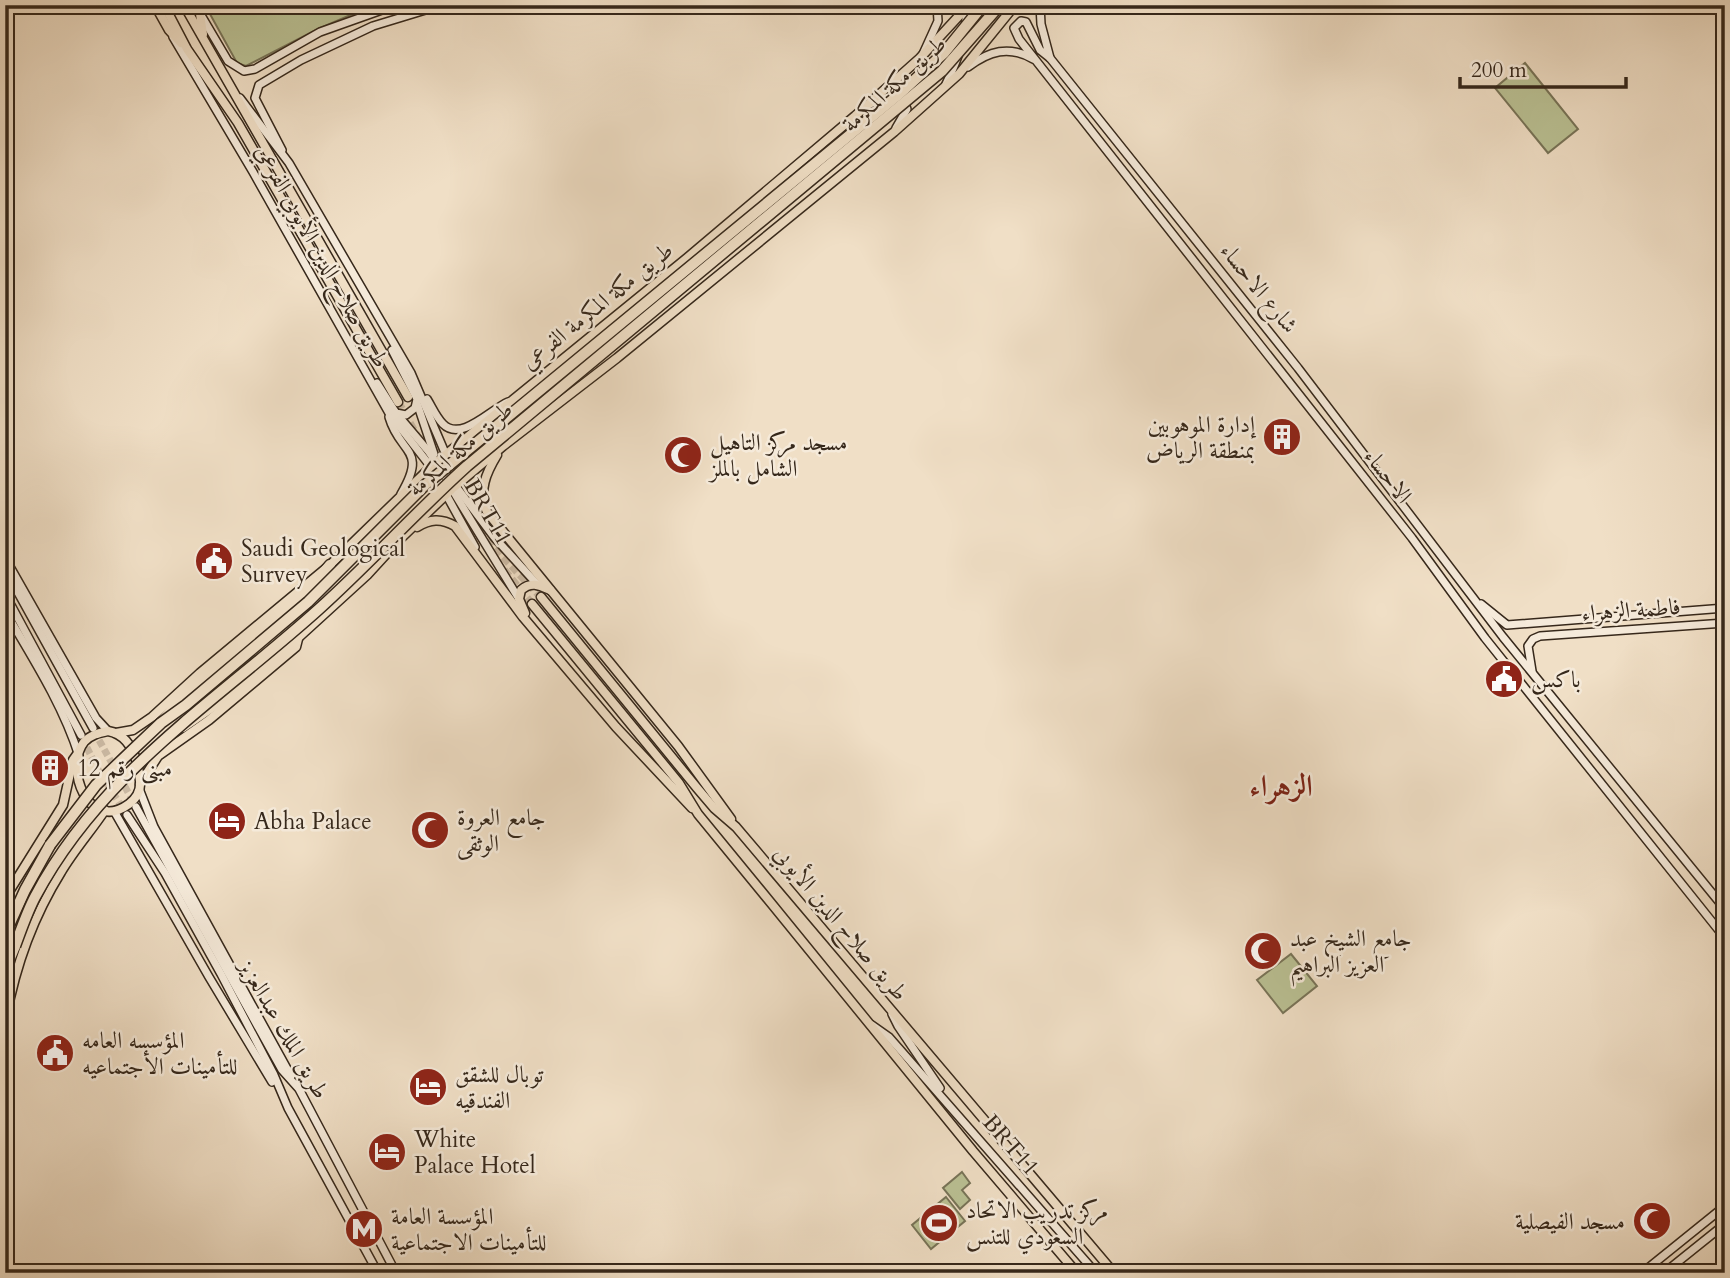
<svg xmlns="http://www.w3.org/2000/svg" width="1730" height="1278" font-family="Cardo,Amiri,serif">
	<rect width="100%" height="100%" fill="#f0dfc6"/>
	<filter id="stains"><feTurbulence type="fractalNoise" baseFrequency=".00286" numOctaves="4"/><feColorMatrix values="0 0 0 0 .2 0 0 0 0 .09 0 0 0 0 .02 0 0 0 .5 -.17"/></filter>
	<radialGradient id="worn" r=".72"><stop offset=".6" stop-color="#630" stop-opacity="0"/><stop offset="1" stop-color="#630" stop-opacity=".3"/></radialGradient>
	<g fill="#bac194" stroke="#787458" stroke-width="2">
		<polygon points="205,5 374,5 318,29 246,66 237,63"/>
		<polygon points="1525,63 1578,129 1548,153 1495,88"/>
		<polygon points="1291,954 1317,986 1283,1013 1257,980"/>
		<polygon points="962,1172 970,1183 962,1190 970,1200 960,1209 943,1188"/>
		<polygon points="946,1197 965,1221 931,1249 912,1225"/>
	</g>
	<g fill="none" stroke-linecap="round" stroke-linejoin="round">
		<g stroke="#cbbaa4" stroke-width="7" stroke-dasharray="7 3.5" stroke-linecap="butt">
			<polyline points="94,731 134,803"/>
			<polyline points="82,738 101,775 124,810"/>
		</g>
		<g stroke="#cbbaa4" stroke-width="8" stroke-dasharray="8 4" stroke-linecap="butt">
			<polyline points="398,402 417,436"/>
			<polyline points="431,439 455,483"/>
			<polyline points="446,487 479,538"/>
			<polyline points="476,518 494,547 541,597"/>
			<polyline points="504,570 532,604"/>
		</g>
		<defs>
			<g id="secondary">
				<polyline points="195,5 228,61 244,71 255,69 320,32 396,5"/>
				<polyline points="1040,5 1041,24 1050,58"/>
				<polyline points="173,37 253,172 389,413 431,467 475,547"/>
				<polyline points="923,54 938,21 937,5"/>
				<path d="M968 67C989 51 1009 45 1033 59"/>
				<path d="M946 84C958 59 968 34 966 5"/>
				<polyline points="240,98 289,163 411,373 446,455 446,488"/>
				<polyline points="870,104 893,95 903,99 907,109 896,128"/>
				<polyline points="282,150 255,98 259,85 301,60 373,26 442,5"/>
				<polyline points="377,383 396,413 406,415 415,408 417,399 392,350"/>
				<path d="M427 399C432 407 436 417 443 424 461 442 490 410 508 402"/>
				<polyline points="417,403 434,454"/>
				<polyline points="396,413 429,452 439,467"/>
				<path d="M389 417C400 455 428 448 401 494"/>
				<polyline points="455,485 494,537 537,584"/>
				<polyline points="450,486 519,599"/>
				<polyline points="5,558 96,718 108,731"/>
				<polyline points="5,569 93,728"/>
				<polyline points="5,594 81,735"/>
				<polyline points="1481,604 1507,625 1725,608"/>
				<path d="M5 611C32 657 63 705 79 756"/>
				<polyline points="1532,671 1528,646 1533,639 1540,636 1725,623"/>
				<polyline points="140,791 154,827 291,1076"/>
				<polyline points="136,807 282,1070 299,1089 396,1273"/>
				<polyline points="114,811 209,977 272,1082"/>
				<polyline points="127,815 165,873 221,974 274,1075 288,1108 378,1273"/>
				<polyline points="1725,909 1503,637 1298,368 1050,58 1040,50 1026,22 1021,21 1014,28 1019,39 1412,538 1485,638 1725,938"/>
				<polyline points="892,1014 898,1026 940,1088"/>
				<polyline points="872,1025 889,1037 1096,1273"/>
				<polyline points="1642,1273 1725,1206"/>
				<polyline points="1664,1273 1725,1224"/>
			</g>
			<g id="primary">
				<polyline points="155,5 169,30 181,43"/>
				<polyline points="164,5 187,49 238,123 398,402"/>
				<polyline points="184,5 408,397"/>
				<polyline points="200,14 203,34"/>
				<path d="M497 455C486 473 478 491 487 512L678 746 731 819"/>
				<path d="M417 527C430 519 441 518 455 526L523 617 616 727 692 808"/>
				<polyline points="541,597 697,788 714,808 736,827 1114,1273"/>
				<polyline points="532,604 679,783 698,814 771,903 973,1151 1077,1273"/>
				<path d="M525 613 519 599 521 590C531 581 539 585 550 590"/>
				<polyline points="183,728 222,701 299,637 367,575 400,539 452,489 503,446 617,358 894,132 959,74 1015,5"/>
				<path d="M108 731C131 735 138 760 140 781 141 791 137 798 129 804 88 834 64 767 84 742 90 735 99 733 108 731Z"/>
				<polyline points="116,733 133,730 152,717 200,673 330,565 433,465 687,258 855,116 920,58 969,5"/>
				<polyline points="140,784 158,756 209,720 296,647 298,639"/>
				<polyline points="5,898 63,805 73,760 78,753"/>
				<path d="M5 1023C14 970 33 917 61 872 74 850 91 831 105 810"/>
			</g>
			<g id="highway">
				<polyline points="164,719 191,688 308,592 330,565"/>
				<polyline points="5,934 25,890 50,845"/>
				<polyline points="5,970 15,946"/>
			</g>
		</defs>
		<use href="#secondary" stroke="#36281b" stroke-width="10"/>
		<use href="#primary" stroke="#36281b" stroke-width="11"/>
		<use href="#highway" stroke="#36281b" stroke-width="13"/>
		<use href="#secondary" stroke="#f5eada" stroke-width="7"/>
		<use href="#primary" stroke="#f0dfc6" stroke-width="8"/>
		<use href="#highway" stroke="#f0dfc6" stroke-width="10"/>
		<defs>
			<g id="highway-bridge">
				<polyline points="50,845 96,785 123,759 161,723 186,705 308,602 425,485 897,96 944,53 983,5"/>
				<path d="M15 946C21 930 27 912 35 897 101 772 217 701 319 609 370 563 416 512 467 466L942 71 1000 5"/>
			</g>
		</defs>
		<use href="#highway-bridge" stroke="#36281b" stroke-width="13" stroke-linecap="butt"/>
		<use href="#highway-bridge" stroke="#f0dfc6" stroke-width="10"/>
	</g>
	<defs>
		<symbol id="building-disc" viewBox="-11 -11 22 22"><circle r="9.5" fill="#8f2418" stroke="#f5eada"/><path d="M-4-6H4V6H1V3H-1V6H-4ZM-2.5-4.3h1.7v1.8h-1.7ZM.8-4.3h1.7v1.8H.8ZM-2.5-1h1.7V.8h-1.7ZM.8-1h1.7V.8H.8Z" fill="#fff"/></symbol>
		<symbol id="mosque-disc" viewBox="-11 -11 22 22"><circle r="9.5" fill="#8f2418" stroke="#f5eada"/><path d="M3.5-4.9A6 6 0 1 0 3.5 4.9A5 5 0 1 1 3.5-4.9Z" fill="#fff"/></symbol>
		<symbol id="civic-disc" viewBox="-11 -11 22 22"><circle r="9.5" fill="#8f2418" stroke="#f5eada"/><path d="M-.6-6.5H3V-4.5H.6V-3L4-1V1h2V6H-6V1h2V-1L-.6-3ZM-1.2 2.5V6h2.4V2.5Z" fill="#fff"/></symbol>
		<symbol id="hotel-disc" viewBox="-11 -11 22 22"><circle r="9.5" fill="#8f2418" stroke="#f5eada"/><path d="M-6-4.5h1.5V1H6V5H4.5V3h-9V5H-6ZM-4 0a1.8 1.8 0 1 1 3.6 0ZM.5 0V-2.5h3Q6-2.5 6 0Z" fill="#fff"/></symbol>
		<symbol id="stadium-disc" viewBox="-11 -11 22 22"><circle r="9.5" fill="#8f2418" stroke="#f5eada"/><path d="M0-5a6.5 5 0 1 0 0 10a6.5 5 0 1 0 0-10ZM-3.5-1.8h7v3.6h-7Z" fill="#fff"/></symbol>
		<symbol id="metro-disc" viewBox="-11 -11 22 22"><circle r="9.5" fill="#8f2418" stroke="#f5eada"/><path d="M-5.5 5V-5H-3L0 0L3-5H5.5V5H3V-.5L0 4L-3-.5V5Z" fill="#fff"/></symbol>
	</defs>
	<g fill-rule="evenodd">
		<use href="#building-disc" x="1260" y="415" width="44" height="44"/>
		<use href="#mosque-disc" x="661" y="433" width="44" height="44"/>
		<use href="#civic-disc" x="192" y="539" width="44" height="44"/>
		<use href="#civic-disc" x="1482" y="657" width="44" height="44"/>
		<use href="#building-disc" x="28" y="746" width="44" height="44"/>
		<use href="#hotel-disc" x="205" y="799" width="44" height="44"/>
		<use href="#mosque-disc" x="408" y="808" width="44" height="44"/>
		<use href="#mosque-disc" x="1241" y="929" width="44" height="44"/>
		<use href="#civic-disc" x="33" y="1031" width="44" height="44"/>
		<use href="#hotel-disc" x="406" y="1065" width="44" height="44"/>
		<use href="#hotel-disc" x="365" y="1130" width="44" height="44"/>
		<use href="#mosque-disc" x="1630" y="1199" width="44" height="44"/>
		<use href="#stadium-disc" x="917" y="1201" width="44" height="44"/>
		<use href="#metro-disc" x="342" y="1207" width="44" height="44"/>
	</g>
	<g text-anchor="middle" dominant-baseline="central" stroke-width="5" stroke-linejoin="round" paint-order="stroke">
		<g font-size="23" fill="#36281b" stroke="#f5eada">
			<text transform="translate(894 84) rotate(-42)">طريق مكة المكرمة</text>
			<text transform="translate(322 256) rotate(61)">طريق صلاح الدين الأيوبي الفرعي</text>
			<text transform="translate(1259 288) rotate(51)">شارع الاحساء</text>
			<text transform="translate(597 306) rotate(-39)">طريق مكة المكرمة الفرعي</text>
			<text transform="translate(460 449) rotate(-41)">طريق مكة المكرمة</text>
			<text transform="translate(1388 476) rotate(52)">الاحساء</text>
			<text transform="translate(488 512) rotate(60)">BRT11</text>
			<text transform="translate(1631 610) rotate(-4)">فاطمة الزهراء</text>
			<text transform="translate(841 923) rotate(50)">طريق صلاح الدين الأيوبي</text>
			<text transform="translate(284 1029) rotate(60)">طريق الملك عبدالعزيز</text>
			<text transform="translate(1011 1145) rotate(49)">BRT11</text>
		</g>
		<g font-size="23" fill="#36281b" stroke="#f5eada" text-anchor="start">
			<text x="1255" y="424" text-anchor="end">إدارة الموهوبين<tspan x="1255" dy="26">بمنطقة الرياض</tspan></text>
			<text x="710" y="442">مسجد مركز التاهيل<tspan x="710" dy="26">الشامل بالملز</tspan></text>
			<text x="241" y="548">Saudi Geological<tspan x="241" dy="26">Survey</tspan></text>
			<text x="1531" y="679">باكس</text>
			<text x="77" y="768">مبنى رقم 12</text>
			<text x="457" y="817">جامع العروة<tspan x="457" dy="26">الوثقى</tspan></text>
			<text x="254" y="821">Abha Palace</text>
			<text x="1290" y="938">جامع الشيخ عبد<tspan x="1290" dy="26">العزيز البراهيم</tspan></text>
			<text x="82" y="1040">المؤسسه العامه<tspan x="82" dy="26">للتأمينات الأجتماعيه</tspan></text>
			<text x="455" y="1074">توبال للشقق<tspan x="455" dy="26">الفندقيه</tspan></text>
			<text x="414" y="1139">White<tspan x="414" dy="26">Palace Hotel</tspan></text>
			<text x="966" y="1210">مركز تدريب الاتحاد<tspan x="966" dy="26">السعودي للتنس</tspan></text>
			<text x="391" y="1216">المؤسسة العامة<tspan x="391" dy="26">للتأمينات الاجتماعية</tspan></text>
			<text x="1625" y="1221" text-anchor="end">مسجد الفيصلية</text>
		</g>
		<g font-size="30" font-weight="bold" fill="#7a1f14" stroke="#f5eada">
			<text x="1281" y="786">الزهراء</text>
		</g>
	</g>
	<rect width="1730" height="1278" fill="none" stroke="#f0dfc6" stroke-width="28"/>
	<rect x="7" y="7" width="1716" height="1264" fill="none" stroke="#36281b" stroke-width="3.5"/>
	<rect x="14" y="14" width="1702" height="1250" fill="none" stroke="#36281b" stroke-width="2"/>
	<path d="M1460 77v10h166v-10" fill="none" stroke="#36281b" stroke-width="3.5"/>
	<text x="1471" y="77" font-size="21" fill="#36281b" stroke="#f5eada" stroke-width="5" paint-order="stroke">200 m</text>
	<rect width="100%" height="100%" filter="url(#stains)"/>
	<rect width="100%" height="100%" fill="url(#worn)"/>
</svg>
